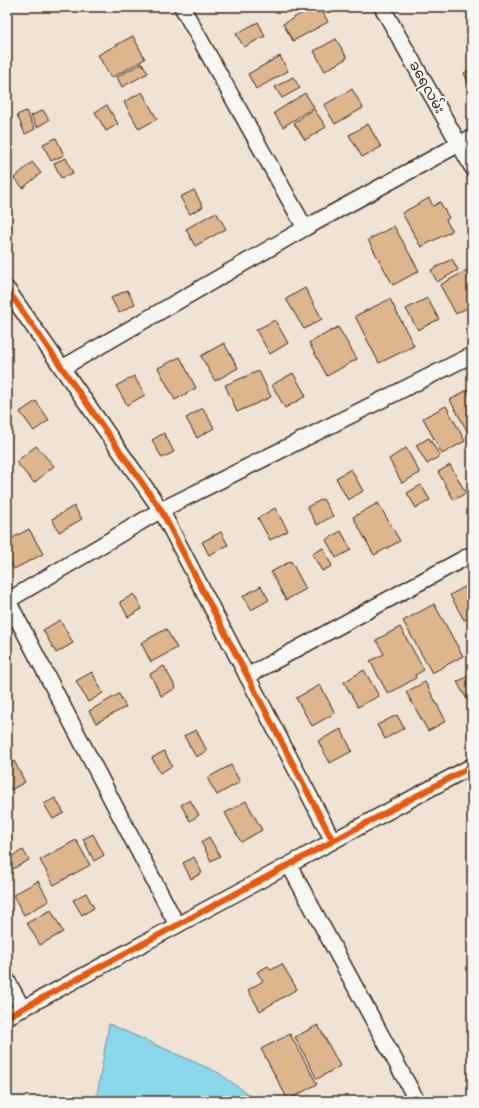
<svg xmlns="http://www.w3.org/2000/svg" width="479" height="1108" font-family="Itim,'Noto Sans Myanmar',sans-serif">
	<rect width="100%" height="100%" fill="#eee3d4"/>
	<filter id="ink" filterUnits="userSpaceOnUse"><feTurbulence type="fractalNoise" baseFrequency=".025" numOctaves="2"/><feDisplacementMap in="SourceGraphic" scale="8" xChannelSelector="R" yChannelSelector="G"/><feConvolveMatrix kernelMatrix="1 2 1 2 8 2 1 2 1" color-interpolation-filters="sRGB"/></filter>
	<g filter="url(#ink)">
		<polygon fill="#8bd7eb" stroke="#6b9299" points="109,1024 219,1073 257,1101 96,1101"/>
		<g fill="#ddb68e" stroke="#3b2a1e">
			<polygon points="313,7 320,7 328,22 293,41 283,24"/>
			<polygon points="258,22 265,36 244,47 236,34"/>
			<polygon points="133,36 145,59 111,78 98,55"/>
			<polygon points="336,39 347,58 325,71 314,51"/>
			<polygon points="280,56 288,71 256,89 248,74"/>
			<polygon points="142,63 148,73 122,87 117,77"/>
			<polygon points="472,69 472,91 464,73"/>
			<polygon points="293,77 300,88 282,98 275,87"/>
			<polygon points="352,89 363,108 335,124 324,105"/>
			<polygon points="142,92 157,119 139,129 124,102"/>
			<polygon points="305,93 314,107 283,127 274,113"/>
			<polygon points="107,105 118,124 106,131 95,112"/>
			<polygon points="314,109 326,127 305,140 294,123"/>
			<polygon points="43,110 49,120 37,127 31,116"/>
			<polygon points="26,111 35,129 25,134 17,115"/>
			<polygon points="368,124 381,147 362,157 349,135"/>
			<polygon points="56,138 64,155 51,161 43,144"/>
			<polygon points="66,158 73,173 61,178 54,163"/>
			<polygon points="32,162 41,173 23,188 14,178"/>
			<polygon points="194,190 203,207 190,214 180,197"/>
			<polygon points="429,198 433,206 440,202 449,218 446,220 452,231 421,247 402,213"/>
			<polygon points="216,212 226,229 195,246 186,229"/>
			<polygon points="394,226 419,271 393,285 368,240"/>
			<polygon points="452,259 458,270 437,282 431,270"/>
			<polygon points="469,269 472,274 472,305 456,314 440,285"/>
			<polygon points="305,288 322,319 304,329 286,299"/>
			<polygon points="127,290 135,304 119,313 111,298"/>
			<polygon points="427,298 439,319 418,330 406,309"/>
			<polygon points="390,299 414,346 379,363 355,316"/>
			<polygon points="275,320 288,343 270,354 256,330"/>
			<polygon points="338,327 357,359 327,376 309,343"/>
			<polygon points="224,343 238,368 215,381 201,356"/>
			<polygon points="180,357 196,388 175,400 158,368"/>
			<polygon points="259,371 271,397 237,412 225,385"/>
			<polygon points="293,373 306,396 285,408 272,385"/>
			<polygon points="134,376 145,395 127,405 116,386"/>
			<polygon points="467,390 472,399 472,435 470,436 450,400"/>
			<polygon points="36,401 49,420 34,431 20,412"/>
			<polygon points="446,406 465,441 442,454 423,418"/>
			<polygon points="203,408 214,428 197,438 186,418"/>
			<polygon points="164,433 174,452 162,458 152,440"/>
			<polygon points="429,438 440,456 427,464 416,445"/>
			<polygon points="36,446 54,466 34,483 16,462"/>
			<polygon points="406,448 420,473 402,483 389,459"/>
			<polygon points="450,465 466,493 454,500 438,472"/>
			<polygon points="351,469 363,491 348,500 336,478"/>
			<polygon points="421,485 430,500 416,508 407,493"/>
			<polygon points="323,499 333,516 317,525 307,507"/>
			<polygon points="378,503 400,541 374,555 353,517"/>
			<polygon points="74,506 82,519 59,532 52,519"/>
			<polygon points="275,508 288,531 270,540 258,518"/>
			<polygon points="29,529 43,554 14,569 7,557 7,541"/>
			<polygon points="341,531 351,550 336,558 326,540"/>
			<polygon points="221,532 228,545 209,555 202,542"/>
			<polygon points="323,548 332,566 322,571 312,554"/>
			<polygon points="291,561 306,589 286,600 271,572"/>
			<polygon points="472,583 472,619 471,617 464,620 450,595"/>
			<polygon points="261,586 269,600 251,610 243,596"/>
			<polygon points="134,594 142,609 128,617 120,602"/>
			<polygon points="434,604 463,656 432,673 403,621"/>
			<polygon points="60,620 73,643 56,653 43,630"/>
			<polygon points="400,627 424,670 415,675 416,678 388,694 370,661 384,654 376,640"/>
			<polygon points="166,629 177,648 151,662 141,643"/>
			<polygon points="164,666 176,688 161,696 150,674"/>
			<polygon points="364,670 379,696 358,707 344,682"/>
			<polygon points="92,672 103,693 88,702 76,681"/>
			<polygon points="472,674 472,708 457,682"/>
			<polygon points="425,682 446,721 428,731 406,692"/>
			<polygon points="320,685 335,713 312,726 296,698"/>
			<polygon points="119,694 126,707 96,723 89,711"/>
			<polygon points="397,715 404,728 385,739 377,725"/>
			<polygon points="341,729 352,751 330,763 318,741"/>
			<polygon points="196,730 207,751 196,757 184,736"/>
			<polygon points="164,751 172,766 160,773 152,758"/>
			<polygon points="14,761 25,782 11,790 7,783 7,765"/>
			<polygon points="231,765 240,782 217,795 207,778"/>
			<polygon points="55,798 64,813 53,819 44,804"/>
			<polygon points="190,800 199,815 190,821 181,805"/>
			<polygon points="246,801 262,830 241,842 225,813"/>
			<polygon points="93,834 104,855 94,861 83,839"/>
			<polygon points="209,837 220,856 211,861 201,842"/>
			<polygon points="76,840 90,865 54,885 40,860"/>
			<polygon points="23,850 29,860 7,872 7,859"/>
			<polygon points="194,857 202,873 191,879 183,863"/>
			<polygon points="38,881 49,901 24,915 13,895"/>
			<polygon points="86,893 94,908 82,915 73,900"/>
			<polygon points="51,910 63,932 40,945 27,923"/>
			<polygon points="282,964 297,989 260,1011 248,990 263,981 257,972 268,966 271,970"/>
			<polygon points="318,1025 340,1066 317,1079 295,1037"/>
			<polygon points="290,1034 317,1084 288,1100 261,1049"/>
		</g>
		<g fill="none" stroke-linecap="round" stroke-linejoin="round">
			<defs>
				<g id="minor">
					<polyline points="182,7 305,228"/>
					<polyline points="382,7 472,167"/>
					<polyline points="7,289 161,510 333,841"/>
					<polyline points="62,368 305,228 472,137"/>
					<polyline points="7,599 177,925"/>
					<polyline points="7,601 161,510 472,355"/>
					<polyline points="247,676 472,554"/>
					<polyline points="289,865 417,1101"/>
					<polyline points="7,980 23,1009"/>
					<polyline points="7,1017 472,766"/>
				</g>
			</defs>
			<use href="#minor" stroke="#3b2a1e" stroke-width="18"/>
			<use href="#minor" stroke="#f6f6f2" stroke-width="15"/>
			<defs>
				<g id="cycleway">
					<polyline points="7,289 161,510 333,841"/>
					<polyline points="7,1017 472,766"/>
				</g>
			</defs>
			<use href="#cycleway" stroke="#f6f6f2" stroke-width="8"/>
			<use href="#cycleway" stroke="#e8590c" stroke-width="6"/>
		</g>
	</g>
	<g text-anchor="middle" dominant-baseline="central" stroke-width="4" stroke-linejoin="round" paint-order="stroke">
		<g font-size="14" fill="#3b2a1e" stroke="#f6f6f2">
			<text transform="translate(427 87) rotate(61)">ခရေလမ်း</text>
		</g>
	</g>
	<rect width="479" height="1108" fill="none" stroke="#f6f6f2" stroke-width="24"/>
	<rect x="12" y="12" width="455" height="1084" fill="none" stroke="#3b2a1e" stroke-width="1.5" filter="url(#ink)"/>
</svg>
